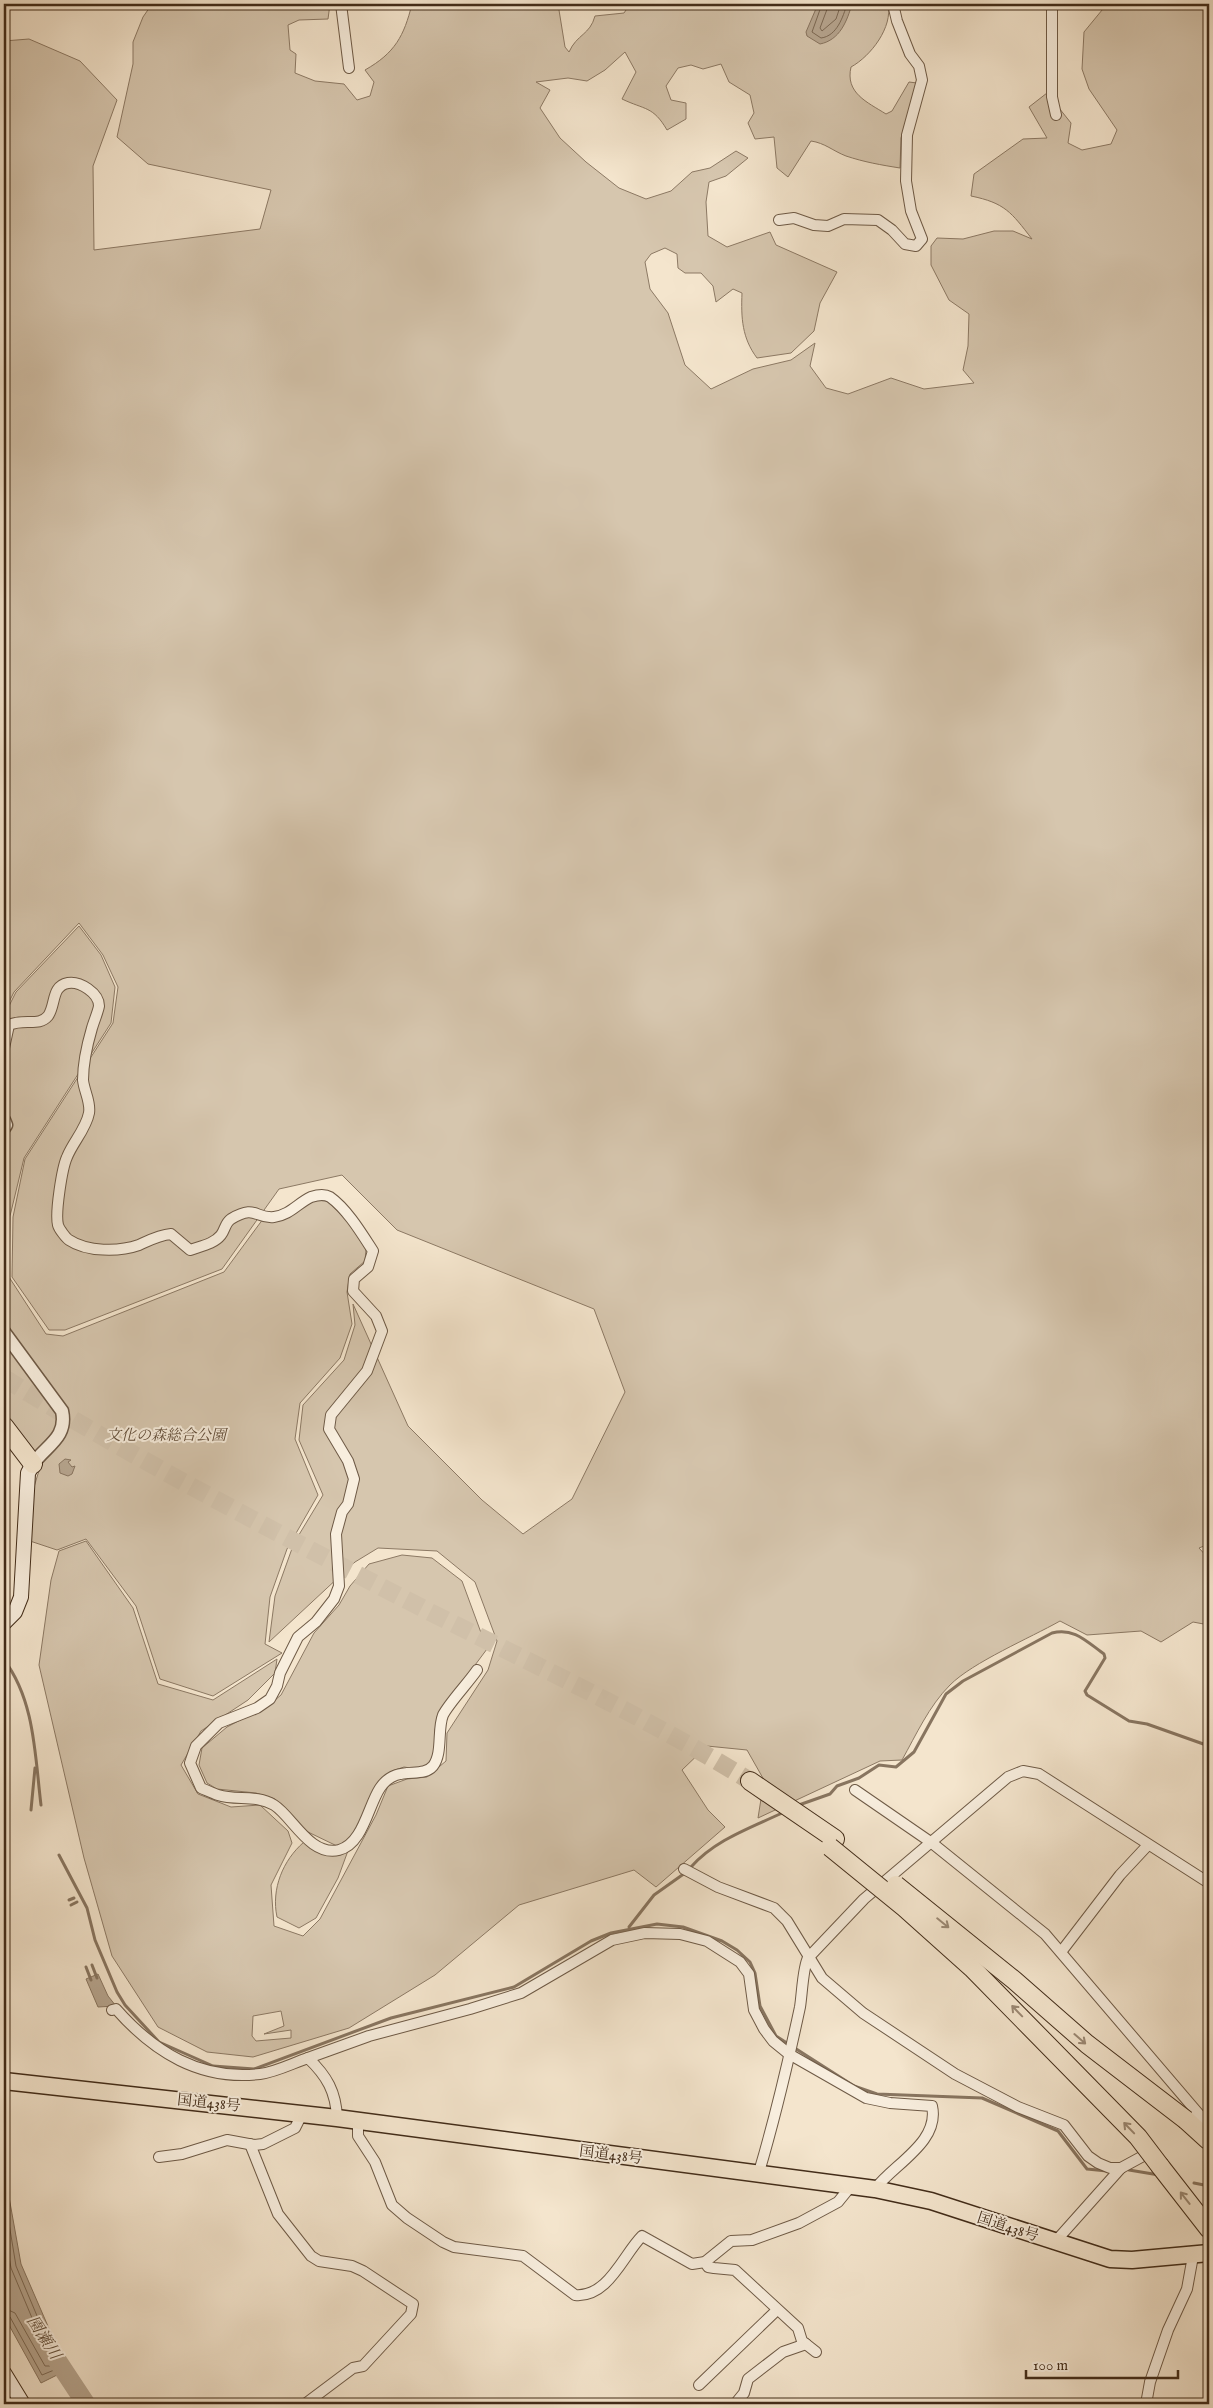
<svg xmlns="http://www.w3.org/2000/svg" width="1213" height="2408" font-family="'IM FELL English','Noto Serif JP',serif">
	<rect width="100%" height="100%" fill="#f4e5cd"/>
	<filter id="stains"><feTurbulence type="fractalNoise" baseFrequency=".004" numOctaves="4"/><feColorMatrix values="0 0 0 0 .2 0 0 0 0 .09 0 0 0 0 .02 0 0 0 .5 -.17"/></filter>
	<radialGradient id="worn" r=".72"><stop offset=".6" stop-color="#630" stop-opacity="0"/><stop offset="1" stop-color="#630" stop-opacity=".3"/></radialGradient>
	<g fill="#d6c6ae" stroke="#8c7964" fill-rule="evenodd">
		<path d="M152 4H330L328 19 299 20 288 25 290 50 296 54 295 73 315 81 344 84 357 100 370 96 374 82 365 70C395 53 404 36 412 4H558L565 47 569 52C577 34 590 35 595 16L624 13 630 4H888C893 27 871 56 851 67 845 93 867 102 886 114L892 111 909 82 917 83 901 138 900 168C881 165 864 162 846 156 833 151 825 143 811 141L788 177 777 168 774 137 755 139 748 123 754 113 750 95 729 82 721 64 703 69 691 65 678 68 666 86 671 100 686 103V119L667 130C653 106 645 110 622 99L636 72 625 52 605 70 587 81 568 78 536 82 550 90 540 108 560 138 586 162 619 188 646 199 671 191 692 172 710 168 736 151 748 158 726 176 709 182 706 202 708 236 727 247 770 232 776 245 837 272 820 303 814 331 791 353 757 358C742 338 741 318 742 293L733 289 716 302 713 286 701 273H685L678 268 677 254 665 248 651 254 645 262 650 289 668 313 685 365 711 389 753 369 791 360 815 343 810 366 826 388 848 394 891 378 924 389 974 383 963 370 968 346 969 314 949 300 931 265V246L937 238 963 239 994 231H1013L1032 239C1011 212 1005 203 971 196L974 174 1023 139 1047 138 1029 107 1047 93 1071 123 1068 143 1082 150 1111 144 1117 130 1089 89 1082 69 1084 32 1107 4H1209V1544L1199 1548 1209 1559V1625L1193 1622 1161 1642 1141 1631 1087 1635 1060 1621C1030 1638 973 1662 950 1685 929 1706 916 1735 902 1760L880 1761 758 1818 764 1780 747 1750 707 1746 682 1770 708 1810 725 1827 656 1887 634 1870 519 1905 435 1975 349 2028 253 2057 207 2052 158 2027 112 1956 84 1858 39 1665 51 1580 59 1551 86 1541 133 1608 158 1684 213 1700 277 1659 275 1673 248 1700 201 1731 181 1765 198 1794 231 1807 260 1805 288 1831 292 1843 271 1885 274 1926 303 1936 320 1919 376 1815 388 1786 407 1779 427 1777 446 1761 447 1733 488 1670 497 1641 475 1582 437 1551 378 1548 355 1562 269 1642 275 1596 294 1543 323 1495 299 1440 303 1405 344 1360 355 1325 353 1304 408 1426 482 1500 523 1534 572 1499 625 1392 594 1309 397 1230 342 1175 279 1189 222 1269 65 1330H49L12 1277 13 1217 25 1159 113 1023 118 987 103 955 79 923 14 992 4 1012V41L29 39 80 61 117 100 93 166 94 250 260 229 271 190 148 164 117 137 133 64V42L143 17ZM281 2011 284 2026 264 2034 291 2030V2038L256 2041 252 2036 253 2016Z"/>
		<path d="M79 926 101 955 115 987 111 1023 24 1158 10 1216 9 1277 46 1334 63 1336 224 1272 263 1219C287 1228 295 1208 314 1201 318 1200 323 1201 327 1201L346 1219 366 1249 365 1261 350 1274 347 1292 352 1324 340 1358 300 1403 295 1439 318 1495 287 1549 270 1597 265 1644 282 1653 213 1696 160 1679 136 1606 86 1539 57 1550 30 1541V1500L41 1464 4 1420V1016L16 992Z"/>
		<polygon points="402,1555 432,1558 462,1581 487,1649 440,1712 435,1730 435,1758 428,1766 417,1769 404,1767 392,1771 376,1787 351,1839 337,1846 308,1832 275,1799 256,1793 217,1789 207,1783 199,1765 202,1748 227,1727 269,1705 281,1695 314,1633 339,1605 350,1586 369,1564"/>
		<path d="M304 1842 325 1852 349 1848 338 1878 316 1918 299 1928 277 1917C271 1889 283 1860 304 1842Z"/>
	</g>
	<g fill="#b7a690" stroke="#887560">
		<path d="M818 4H852C847 21 840 40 820 44L807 36 806 32Z"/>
		<polygon points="65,1459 71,1460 68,1462 72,1467 75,1466 72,1474 68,1476 60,1473 59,1464"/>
		<polygon points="98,1974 108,1996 116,2006 98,2007 86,1979"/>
		<polygon points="4,2169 21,2264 67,2370 41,2383 4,2316"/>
	</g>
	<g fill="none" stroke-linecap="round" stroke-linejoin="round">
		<g stroke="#7c6954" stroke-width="1">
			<path d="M822 4 812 32 821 38C837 36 843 17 847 4"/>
			<polyline points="829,4 820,28 822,31 836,19 841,4"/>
			<polyline points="4,2193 16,2266 59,2368 42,2375 10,2317 4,2314"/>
			<polyline points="4,2228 11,2268 51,2363 50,2366 45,2366 15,2313 4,2308"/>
		</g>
		<g stroke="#887560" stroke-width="3">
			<path d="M4 1660C35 1700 35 1757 41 1805"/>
			<path d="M796 1806 830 1794 837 1786 859 1778 879 1765 896 1767 914 1752 946 1694 963 1681 1052 1633C1074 1627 1087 1642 1104 1654L1105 1658 1085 1691 1087 1695 1129 1721 1147 1724 1209 1746"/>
			<polyline points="31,1810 35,1768"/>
			<polyline points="59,1855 87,1908 95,1940 117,1992 125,2005 159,2042 213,2066 254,2069 391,2018 514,1987 591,1941 611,1933 657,1924 683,1927 722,1941 737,1950 750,1962 755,1973 760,2006 776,2036 854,2086 877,2094 982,2098 1058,2131 1087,2169 1107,2171"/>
			<path d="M691 1867C716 1839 751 1828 784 1812"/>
			<polyline points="69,1900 74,1898"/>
			<polyline points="71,1905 77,1902"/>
			<polyline points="629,1927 654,1895 685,1873"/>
			<polyline points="92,1965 97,1978"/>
			<polyline points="86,1967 91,1980"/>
			<polyline points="1129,2170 1159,2175"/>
			<polyline points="1194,2183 1209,2186"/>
		</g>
		<polyline stroke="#b7a690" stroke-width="19" points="51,2351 86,2404"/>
		<path stroke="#d0c0a9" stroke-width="18" stroke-dasharray="18 9" stroke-linecap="butt" d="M4 1378C140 1462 283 1536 426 1610 535 1665 646 1717 750 1781"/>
		<defs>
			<g id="minor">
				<polyline points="341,4 349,68"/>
				<polyline points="1052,4 1052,97 1056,115"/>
				<polyline points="779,220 794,218 814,225 828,226 844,219 878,220 892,230 905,244 916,246 922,239 911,211 906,181 907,135 922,80 919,66 910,54 897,21 893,4"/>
				<path d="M4 1048 9 1025C24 1018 39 1027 48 1016 56 1005 51 986 68 983 80 981 99 993 99 1006 98 1012 94 1021 92 1028 87 1045 83 1062 83 1080 84 1091 91 1102 89 1113 86 1129 73 1142 67 1157 62 1168 55 1213 58 1225 59 1229 66 1238 69 1240 87 1252 119 1252 139 1245 150 1240 159 1235 171 1234L190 1250C201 1246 214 1244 221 1235 225 1230 225 1223 231 1219 256 1204 255 1219 274 1217 290 1215 298 1203 311 1197 317 1195 325 1194 330 1197 347 1209 362 1234 373 1251L368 1267 354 1279 353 1291 376 1316 382 1331 367 1371 331 1415 329 1429 348 1461 354 1479 348 1504 342 1512 336 1534 339 1586 334 1599 316 1622 298 1637 280 1673 277 1686 270 1699 257 1708 219 1723 196 1746 190 1763 201 1788C206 1790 212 1793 218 1795 236 1801 256 1794 274 1805 292 1816 310 1857 339 1850 363 1844 368 1806 380 1788 397 1763 421 1780 433 1766 443 1753 437 1730 443 1715 449 1703 469 1682 477 1670"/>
				<polyline points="855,1790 932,1843 1045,1934 1209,2126"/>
				<polyline points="684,1869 718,1887 774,1908 787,1921 822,1978 863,2013 955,2074 1018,2107 1064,2125 1088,2156 1098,2163 1110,2168 1121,2168 1145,2155"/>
				<polyline points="1061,1952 1120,1875 1148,1845"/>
				<path d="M112 2010 116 2009C154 2052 200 2081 260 2074 276 2072 293 2063 308 2058 327 2076 336 2092 337 2118"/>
				<path d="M308 2058 369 2036 470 2009 521 1993 612 1940 645 1933 680 1934 707 1941 740 1962 749 1974 754 2010 764 2029 773 2041 789 2054 866 2098 890 2103 932 2106C940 2142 894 2164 875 2189"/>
				<path d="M358 2122V2136L375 2162 392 2205 407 2218 443 2242 454 2247 523 2256 575 2295C608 2298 623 2255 642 2236L692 2264 705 2262 731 2241 752 2240 799 2223 838 2202 851 2186"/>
				<polyline points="250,2144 278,2214 311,2256 319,2261 352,2266 363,2271 413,2304 411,2314 363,2366 353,2368 305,2404"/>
				<polyline points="159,2157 182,2154 227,2140 254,2145 263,2144 295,2128 302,2114"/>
				<path d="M759 2172C775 2118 788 2063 800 2007 802 1995 803 1966 808 1958L864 1899 1008 1777 1023 1771 1039 1774 1209 1883"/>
				<polyline points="1055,2242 1121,2168"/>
				<polyline points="705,2262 708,2267 714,2268 735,2270 798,2328 802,2341 816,2352"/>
				<polyline points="699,2385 777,2310"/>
				<polyline points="735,2404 744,2393 748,2379 783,2352 806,2344"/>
				<polyline points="1146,2404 1150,2382 1168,2330 1187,2289 1193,2256"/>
			</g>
			<g id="tertiary">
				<polyline points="4,1120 6,1125 4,1128"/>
				<path d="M4 1332 62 1411C68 1438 45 1446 33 1464"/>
			</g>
			<g id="secondary">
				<polyline points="4,1623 15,1612 21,1597 28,1473 33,1464"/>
				<polyline points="4,2373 23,2404"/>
			</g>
			<polyline id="trunk" points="4,2081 337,2118 875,2189 931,2201 1110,2259 1132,2260 1209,2253"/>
			<g id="motorway">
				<polyline points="4,1426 33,1464"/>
				<polyline points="750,1781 835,1839"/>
				<polyline points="1186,2120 1208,2140"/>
				<polyline points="1160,2166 1209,2229"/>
			</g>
		</defs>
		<use href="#minor" stroke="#6e5a46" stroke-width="12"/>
		<use href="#tertiary" stroke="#6e5a46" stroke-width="15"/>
		<use href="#secondary" stroke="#422c19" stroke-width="16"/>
		<use href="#trunk" stroke="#422c19" stroke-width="19"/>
		<use href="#motorway" stroke="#422c19" stroke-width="20"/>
		<use href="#minor" stroke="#f8eede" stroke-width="10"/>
		<use href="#tertiary" stroke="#f8eede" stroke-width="12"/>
		<use href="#secondary" stroke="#f8eede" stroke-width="14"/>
		<use href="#trunk" stroke="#f4e5cd" stroke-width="16"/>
		<use href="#motorway" stroke="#f4e5cd" stroke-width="18"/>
		<defs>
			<g id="motorway-bridge">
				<polyline points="830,1847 905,1908 972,1968 1138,2137 1160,2166"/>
				<polyline points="896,1885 1014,1980 1087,2044 1186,2120"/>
			</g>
		</defs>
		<use href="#motorway-bridge" stroke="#422c19" stroke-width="20" stroke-linecap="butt"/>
		<use href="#motorway-bridge" stroke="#f4e5cd" stroke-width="18"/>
	</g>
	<defs><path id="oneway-shaft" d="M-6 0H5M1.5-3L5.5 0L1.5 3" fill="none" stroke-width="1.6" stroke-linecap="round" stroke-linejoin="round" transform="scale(1.25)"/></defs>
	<g stroke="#9b8873">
		<use href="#oneway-shaft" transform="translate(943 1923) rotate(39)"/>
		<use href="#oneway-shaft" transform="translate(1017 2011) rotate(-134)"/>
		<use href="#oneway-shaft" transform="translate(1080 2039) rotate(41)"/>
		<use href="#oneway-shaft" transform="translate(1129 2128) rotate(-134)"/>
		<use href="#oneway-shaft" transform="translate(1185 2198) rotate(-128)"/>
	</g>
	<g text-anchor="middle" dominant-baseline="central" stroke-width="4" stroke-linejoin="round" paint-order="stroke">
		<g font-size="15" font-style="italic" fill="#604b37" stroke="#f8eede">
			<text x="166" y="1435">文化の森総合公園</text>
		</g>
		<g font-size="15" fill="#422c19" stroke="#f8eede">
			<text transform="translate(209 2103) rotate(6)">国道438号</text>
			<text transform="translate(611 2155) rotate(7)">国道438号</text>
			<text transform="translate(1008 2227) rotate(18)">国道438号</text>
		</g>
		<g font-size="16" font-style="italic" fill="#65513d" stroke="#f8eede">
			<text transform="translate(43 2338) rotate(57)">園瀬川</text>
		</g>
	</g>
	<rect width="1213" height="2408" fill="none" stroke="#f4e5cd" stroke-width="20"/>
	<rect x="5" y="5" width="1203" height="2398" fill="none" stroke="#422c19" stroke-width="2.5"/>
	<rect x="10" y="10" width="1193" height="2388" fill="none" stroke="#422c19"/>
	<path d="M1026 2370v8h152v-8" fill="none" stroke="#422c19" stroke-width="2.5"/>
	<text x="1033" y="2370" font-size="15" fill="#422c19" stroke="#f8eede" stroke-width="4" paint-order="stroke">100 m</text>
	<rect width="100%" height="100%" filter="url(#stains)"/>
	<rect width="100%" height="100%" fill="url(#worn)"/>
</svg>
